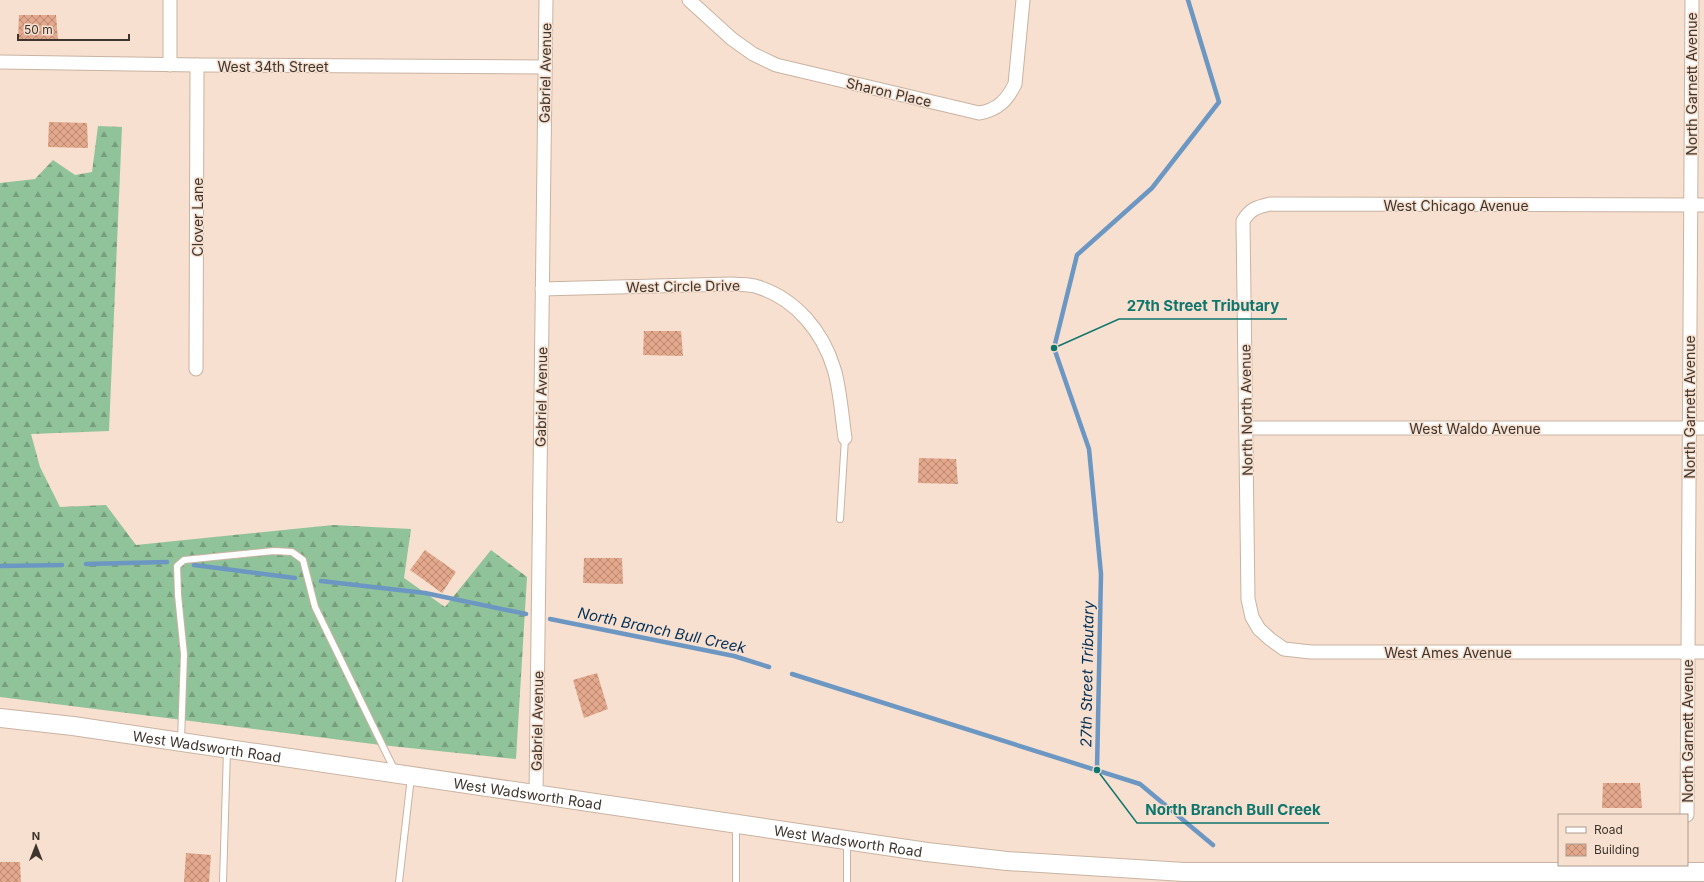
<svg xmlns="http://www.w3.org/2000/svg" width="1704" height="882" font-family="Inter,sans-serif">
	<defs>
		<pattern id="forest-firs" width="22" height="20" patternUnits="userSpaceOnUse"><rect width="22" height="20" fill="#90c399"/><path d="M5 1l3.5 6h-7zM16 11l3.5 6h-7z" fill="#779f7d"/></pattern>
		<pattern id="building-cross-hatch" width="8" height="8" patternUnits="userSpaceOnUse"><rect width="8" height="8" fill="#e3a78c"/><path d="M0 0l8 8M0 8l8-8" fill="none" stroke="#b98973"/></pattern>
	</defs>
	<rect width="100%" height="100%" fill="#f7e0cf"/>
	<polygon fill="url(#forest-firs)" points="98,126 122,127 109,431 31,434 40,467 60,507 106,505 136,545 333,525 411,529 404,578 445,607 491,550 527,577 516,759 381,745 0,697 0,183 35,179 53,160 75,175 92,172"/>
	<g fill="none" stroke-linecap="round" stroke-linejoin="round">
		<g stroke="#6d97c3" stroke-width="4.5">
			<polyline points="86,564 167,562"/>
			<polyline points="194,565 295,578"/>
			<polyline points="0,566 62,565"/>
			<polyline points="321,581 425,593 526,614"/>
			<polyline points="550,619 734,656 769,667"/>
			<polyline points="792,674 1140,784 1213,845"/>
			<polyline points="1097,770 1101,574 1089,449 1054,348 1077,255 1152,188 1219,102 1188,0"/>
		</g>
	</g>
	<g fill="url(#building-cross-hatch)">
		<polygon points="19,15 56,15 58,40 18,39"/>
		<polygon points="49,122 87,123 88,148 48,147"/>
		<polygon points="644,331 681,331 683,356 643,355"/>
		<polygon points="919,458 956,459 958,484 918,483"/>
		<polygon points="425,550 456,572 442,593 410,570"/>
		<polygon points="584,558 622,558 623,584 583,583"/>
		<polygon points="597,673 608,709 584,718 573,680"/>
		<polygon points="1603,783 1640,783 1642,808 1602,808"/>
		<polygon points="186,853 211,855 209,882 184,882"/>
		<polygon points="0,862 20,862 21,882 0,882"/>
	</g>
	<g fill="none" stroke-linecap="round" stroke-linejoin="round">
		<defs>
			<g id="service">
				<polyline points="840,519 845,438"/>
				<polyline points="181,740 184,654 178,595 177,566 184,560 274,551 292,552 303,560 315,607 395,771"/>
				<polyline points="223,882 227,750"/>
				<polyline points="399,882 411,777"/>
				<polyline points="736,882 736,825"/>
				<polyline points="847,882 847,842"/>
			</g>
			<g id="minor">
				<polyline points="170,0 170,65"/>
				<path d="M689 0 732 39 753 54 776 65 979 113C998 110 1007 100 1015 84L1023 0"/>
				<polyline points="0,62 197,65 545,67"/>
				<path d="M1704 205 1270 204C1257 207 1250 209 1243 221L1248 599 1252 617 1259 629 1270 639 1284 649 1311 652H1704"/>
				<path d="M542 289 731 284C740 285 750 284 758 287 796 299 823 332 834 369 840 388 842 418 845 438"/>
				<polyline points="196,369 197,65"/>
				<polyline points="1246,428 1704,428"/>
				<polyline points="536,794 546,0"/>
				<polyline points="1687,815 1692,0"/>
			</g>
			<g id="secondary">
				<path id="s1" d="M0 718 73 726 927 852 1007 861 1184 872H1704"/>
			</g>
		</defs>
		<use href="#service" stroke="#c9b3a2" stroke-width="8"/>
		<use href="#minor" stroke="#c9b3a2" stroke-width="15"/>
		<use href="#secondary" stroke="#c9b3a2" stroke-width="20"/>
		<use href="#service" stroke="#fff" stroke-width="6"/>
		<use href="#minor" stroke="#fff" stroke-width="13"/>
		<use href="#secondary" stroke="#fff" stroke-width="18"/>
	</g>
	<g text-anchor="middle" dominant-baseline="central" stroke-width="3" stroke-linejoin="round" paint-order="stroke">
		<g font-size="14" fill="#3e352e" stroke="#f7e0cf">
			<text x="273" y="66">West 34th Street</text>
			<text transform="translate(545 73) rotate(-89)">Gabriel Avenue</text>
			<text transform="translate(1691 84) rotate(-90)">North Garnett Avenue</text>
			<text transform="translate(889 92) rotate(13)">Sharon Place</text>
			<text x="1456" y="205">West Chicago Avenue</text>
			<text transform="translate(197 217) rotate(-90)">Clover Lane</text>
			<text transform="translate(683 286) rotate(-1)">West Circle Drive</text>
			<text transform="translate(541 397) rotate(-89)">Gabriel Avenue</text>
			<text transform="translate(1689 407) rotate(-90)">North Garnett Avenue</text>
			<text transform="translate(1246 410) rotate(-91)">North North Avenue</text>
			<text x="1475" y="428">West Waldo Avenue</text>
			<text x="1448" y="652">West Ames Avenue</text>
			<text transform="translate(537 721) rotate(-89)">Gabriel Avenue</text>
			<text transform="translate(1687 731) rotate(-90)">North Garnett Avenue</text>
			<text stroke="none"><textPath href="#s1" startOffset="209">West Wadsworth Road</textPath></text>
			<text stroke="none"><textPath href="#s1" startOffset="533">West Wadsworth Road</textPath></text>
			<text stroke="none"><textPath href="#s1" startOffset="857">West Wadsworth Road</textPath></text>
		</g>
		<g font-size="15" font-style="italic" fill="#002f58" stroke="#f7e0cf">
			<text transform="translate(662 630) rotate(12)">North Branch Bull Creek</text>
			<text transform="translate(1087 674) rotate(-89)">27th Street Tributary</text>
		</g>
	</g>
	<path fill="none" stroke="#0f766e" stroke-width="1.5" d="M1054 348L1119 319H1287M1097 770L1137 823H1329"/>
	<g fill="#0f766e" stroke="#f7e0cf" stroke-width="1.5">
		<circle cx="1054" cy="348" r="4"/>
		<circle cx="1097" cy="770" r="4"/>
	</g>
	<g font-size="15" text-anchor="middle" font-weight="bold" fill="#0f766e" stroke="#f7e0cf" stroke-width="3" stroke-linejoin="round" paint-order="stroke">
		<text x="1203" y="311">27th Street Tributary</text>
		<text x="1233" y="815">North Branch Bull Creek</text>
	</g>
	<rect x="1558" y="814" width="130" height="52" fill="#f7e0cf" stroke="#ad9c8f"/>
	<rect x="1566" y="827" width="20" height="6" fill="#ffffff" stroke="#ad9c8f"/>
	<text x="1594" y="834" font-size="12" fill="#3e352e">Road</text>
	<rect x="1566" y="844" width="20" height="12" fill="url(#building-cross-hatch)" stroke="#ad9c8f"/>
	<text x="1594" y="854" font-size="12" fill="#3e352e">Building</text>
	<g transform="translate(36 846)" stroke="#f7e0cf" stroke-width="3" paint-order="stroke">
	<path d="M0-3L7 15L0 10L-7 15Z" fill="#3e352e"/>
	<text y="-6" font-size="11" font-weight="bold" text-anchor="middle" fill="#3e352e">N</text>
	</g>
	<path d="M18 34v6h111v-6" fill="none" stroke="#3e352e" stroke-width="2"/>
	<text x="24" y="34" font-size="12" fill="#3e352e" stroke="#f7e0cf" stroke-width="3" paint-order="stroke">50 m</text>
</svg>
